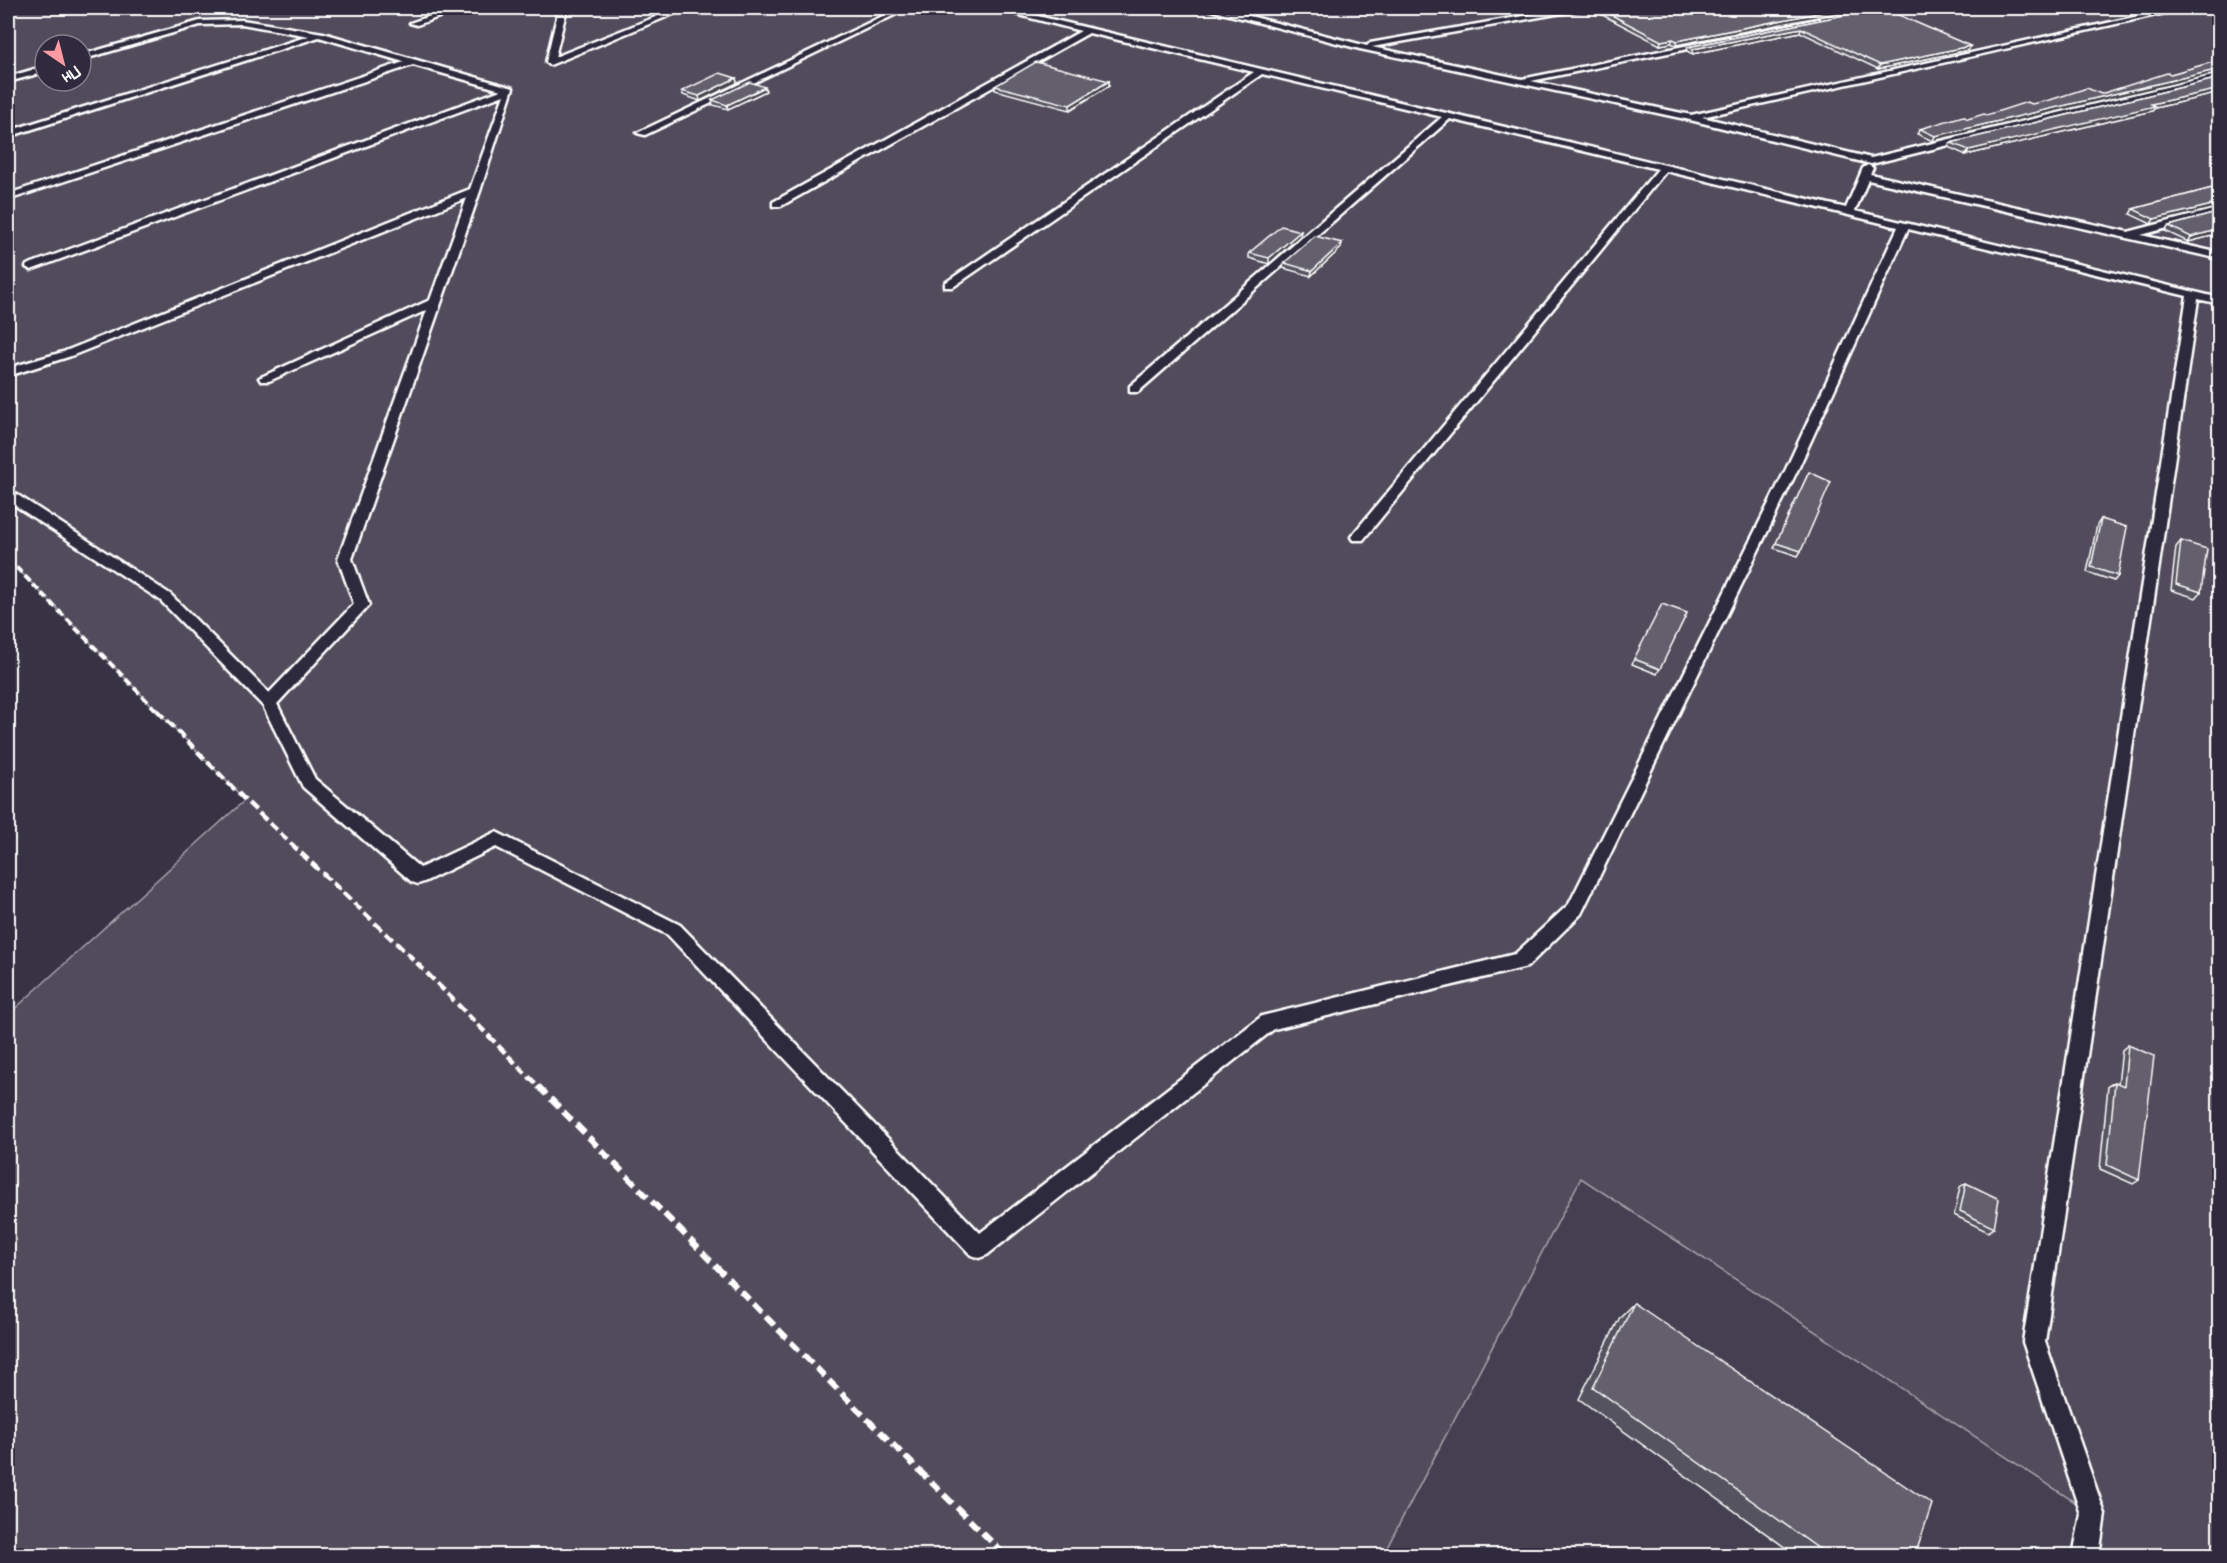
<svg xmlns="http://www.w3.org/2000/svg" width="2227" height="1563" font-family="Pangolin,sans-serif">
	<rect width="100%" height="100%" fill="#373345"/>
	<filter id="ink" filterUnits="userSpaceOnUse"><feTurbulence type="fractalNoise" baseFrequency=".0167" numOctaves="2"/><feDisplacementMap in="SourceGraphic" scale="12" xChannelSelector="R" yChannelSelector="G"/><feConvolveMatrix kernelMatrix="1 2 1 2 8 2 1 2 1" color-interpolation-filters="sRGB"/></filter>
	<g filter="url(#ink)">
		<polygon fill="#444051" points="1580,1177 2093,1514 2086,1555 1383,1556"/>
		<path fill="#514c5c" stroke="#a8a6ae" stroke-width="1.5" fill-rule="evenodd" d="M8 8H2219V1555H2086L2093 1514 1581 1178 1383 1555H8V1015L245 800 8 559ZM45 45H81V81H45Z"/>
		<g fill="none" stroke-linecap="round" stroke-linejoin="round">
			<defs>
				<g id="lane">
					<polygon points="454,8 464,8 417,25 410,23"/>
					<polygon points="559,8 567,8 555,57 678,8 688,8 550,65 546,62"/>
					<polygon points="900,8 909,8 645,135 637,133"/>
					<polygon points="992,8 1004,8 1846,208 1863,168 1868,165 1873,168 1870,174 2128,232 2220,208 2220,214 2141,235 2220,253 2220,259 1868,180 1855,211 2220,298 2220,304 2198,299 2045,1342 2105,1514 2099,1556 2073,1556 2081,1514 2023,1342 2187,296 1908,229 1798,469 1581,914 1527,967 1274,1029 987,1255 979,1258 971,1255 668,935 496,847 424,882 418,884 412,882 303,787 263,706 160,600 8,501 8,491 13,492 170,594 269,693 354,604 338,559 427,310 269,381 261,381 259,378 430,300 467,198 71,356 8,376 8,368 63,352 470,189 504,95 31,270 26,267 27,265 501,90 413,65 8,200 8,194 404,62 319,37 11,136 8,137 8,131 309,36 242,24 200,25 81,60 81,55 200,21 242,20 323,33 513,88 480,191 352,559 369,605 277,704 315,779 420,868 496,832 680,925 980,1233 1262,1016 1515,954 1569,904 1786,469 1898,227 1666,171 1363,540 1353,540 1351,537 1353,534 1658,169 1450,119 1138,392 1130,392 1130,386 1442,117 1262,74 953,287 945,287 945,283 1254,72 1089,33 781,206 773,206 773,202 1081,31"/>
					<path d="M1203 8C1213 7 1222 12 1232 12 1244 12 1257 8 1271 8L1267 10 1242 14 1367 46 1370 43 1569 8H1583L1579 10 1372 47 1522 79 1818 19V23H1815L1531 81 1691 115 2175 8H2187L1702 117 1871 158 2220 74V79L1871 164 1690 120 1360 49Z"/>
					<polygon points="45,66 45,72 8,82 8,77"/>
				</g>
			</defs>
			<use href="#lane" stroke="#fff" stroke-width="5"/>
			<use href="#lane" fill="#2f2a3d" fill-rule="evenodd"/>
			<polyline stroke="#fff" stroke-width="4" stroke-dasharray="8 4" stroke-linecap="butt" points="8,559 158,712"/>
			<polyline stroke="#fff" stroke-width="4.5" stroke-dasharray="10 4.5" stroke-linecap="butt" points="157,710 245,800 413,959 539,1087"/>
			<polyline stroke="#fff" stroke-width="6" stroke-dasharray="12 6" stroke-linecap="butt" points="538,1086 856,1408 1006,1556"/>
		</g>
		<g fill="#55525e" stroke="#fff" stroke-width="1.5">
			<polygon points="1589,8 1863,8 1676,45 1671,43 1660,45"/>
			<polygon points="1879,8 1923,8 1894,13 1970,46 1968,50 1878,69 1800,32 1692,54 1687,51 1688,47"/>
			<polygon points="2220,60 2220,73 1933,141 1917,134 1920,129 1987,115 2032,104 2101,94"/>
			<polygon points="736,78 737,83 700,101 683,95 682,91"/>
			<polygon points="2220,78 2220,93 2155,108 2152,111 1966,155 1948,147 1951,143"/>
			<polygon points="1109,81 1109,86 1070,110 995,90 995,86"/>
			<polygon points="766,91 728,109 713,105 712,100"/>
			<polygon points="2220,186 2151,224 2130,214 2133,209"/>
			<polygon points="2220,212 2220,234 2188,242 2165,231 2169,226"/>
			<polygon points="1300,236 1269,264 1249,258 1249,253"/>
			<polygon points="1341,248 1311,276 1283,268 1284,263"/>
			<polygon points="1809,472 1801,551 1798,556 1774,548"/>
			<polygon points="2101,519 2118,576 2114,581 2087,572 2097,525"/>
			<polygon points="2181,541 2201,592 2196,598 2171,590 2176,547"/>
			<polygon points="1687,613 1657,674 1632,664 1634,659"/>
			<polygon points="2128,1045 2139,1180 2133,1184 2100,1169 2108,1086 2115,1082 2118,1084 2122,1050"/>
			<polygon points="1966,1183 1994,1228 1988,1232 1954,1215 1960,1187"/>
			<polygon points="1634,1303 1915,1556 1797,1556 1579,1399 1620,1317"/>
		</g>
		<g fill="#45424c" stroke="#fff" stroke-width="1.5">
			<polygon points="1843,8 1863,8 1676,45 1677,41"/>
			<polygon points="1902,8 1923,8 1885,15 1887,10"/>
			<polygon points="1801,28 1800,32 1692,54 1693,49"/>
			<polygon points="1673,39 1671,43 1660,45 1661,41"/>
			<polygon points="1970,46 1968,50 1878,69 1880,65"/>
			<polygon points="2220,69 2220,73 1933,141 1935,136"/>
			<polygon points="736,78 737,83 700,101 699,96"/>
			<polygon points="1109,81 1109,86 1070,110 1070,105"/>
			<polygon points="765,87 766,91 728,109 727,105"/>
			<polygon points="2220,89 2220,93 2155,108 2152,111 1966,155 1969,150 2151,104"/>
			<polygon points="2220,203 2220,207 2151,224 2154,219"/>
			<polygon points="2220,229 2220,234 2188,242 2191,237"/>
			<polygon points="1301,231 1300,236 1269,264 1269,258"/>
			<polygon points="1342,243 1341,248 1311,276 1312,271"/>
		</g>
		<g fill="#635f6d" stroke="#fff" stroke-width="1.5">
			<polygon points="1598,8 1843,8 1677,41 1673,39 1661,41"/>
			<polygon points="1879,8 1902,8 1887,10 1970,46 1880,65 1801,28 1693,49 1688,47"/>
			<polygon points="2220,60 2220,69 1935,136 1920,129 1963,116 1968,119 1984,114 1987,115 2027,102 2032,104 2050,100 2087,88 2101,94 2167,73 2171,74"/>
			<polygon points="1036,62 1109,81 1070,105 995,86"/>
			<polygon points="720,73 736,78 699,96 682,91"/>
			<polygon points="2220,78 2220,89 2151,104 2155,106 1969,150 1951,143"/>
			<polygon points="750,82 765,87 727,105 712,100"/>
			<polygon points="2220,186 2220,203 2154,219 2133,209"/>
			<polygon points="2220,212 2220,229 2191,237 2169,226"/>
			<polygon points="1281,226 1301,231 1269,258 1249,253"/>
			<polygon points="1315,236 1342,243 1312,271 1284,263"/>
			<polygon points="1809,472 1831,482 1801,551 1776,543"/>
			<polygon points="2101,519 2127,527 2118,576 2091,567"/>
			<polygon points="2181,541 2207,549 2201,592 2176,584"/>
			<polygon points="1662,604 1687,613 1660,669 1634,659"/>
			<polygon points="2128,1045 2154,1056 2139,1180 2107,1165 2115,1082 2124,1086"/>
			<polygon points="1966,1183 1999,1199 1994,1228 1960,1211"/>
			<polygon points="1634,1303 1932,1504 1915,1556 1829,1556 1593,1387"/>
		</g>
	</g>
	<rect width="2227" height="1563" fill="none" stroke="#2f2a3d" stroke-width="30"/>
	<rect x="15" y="15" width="2197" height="1533" fill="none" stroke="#fff" stroke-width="2" filter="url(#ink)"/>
	<g transform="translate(63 63) rotate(145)"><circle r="28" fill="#2f2a3d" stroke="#827f8b" stroke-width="1.5"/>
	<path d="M0-4.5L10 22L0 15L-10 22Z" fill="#ff9aa2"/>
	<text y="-9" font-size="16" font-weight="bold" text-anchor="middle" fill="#ffffff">Пн</text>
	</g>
</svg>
